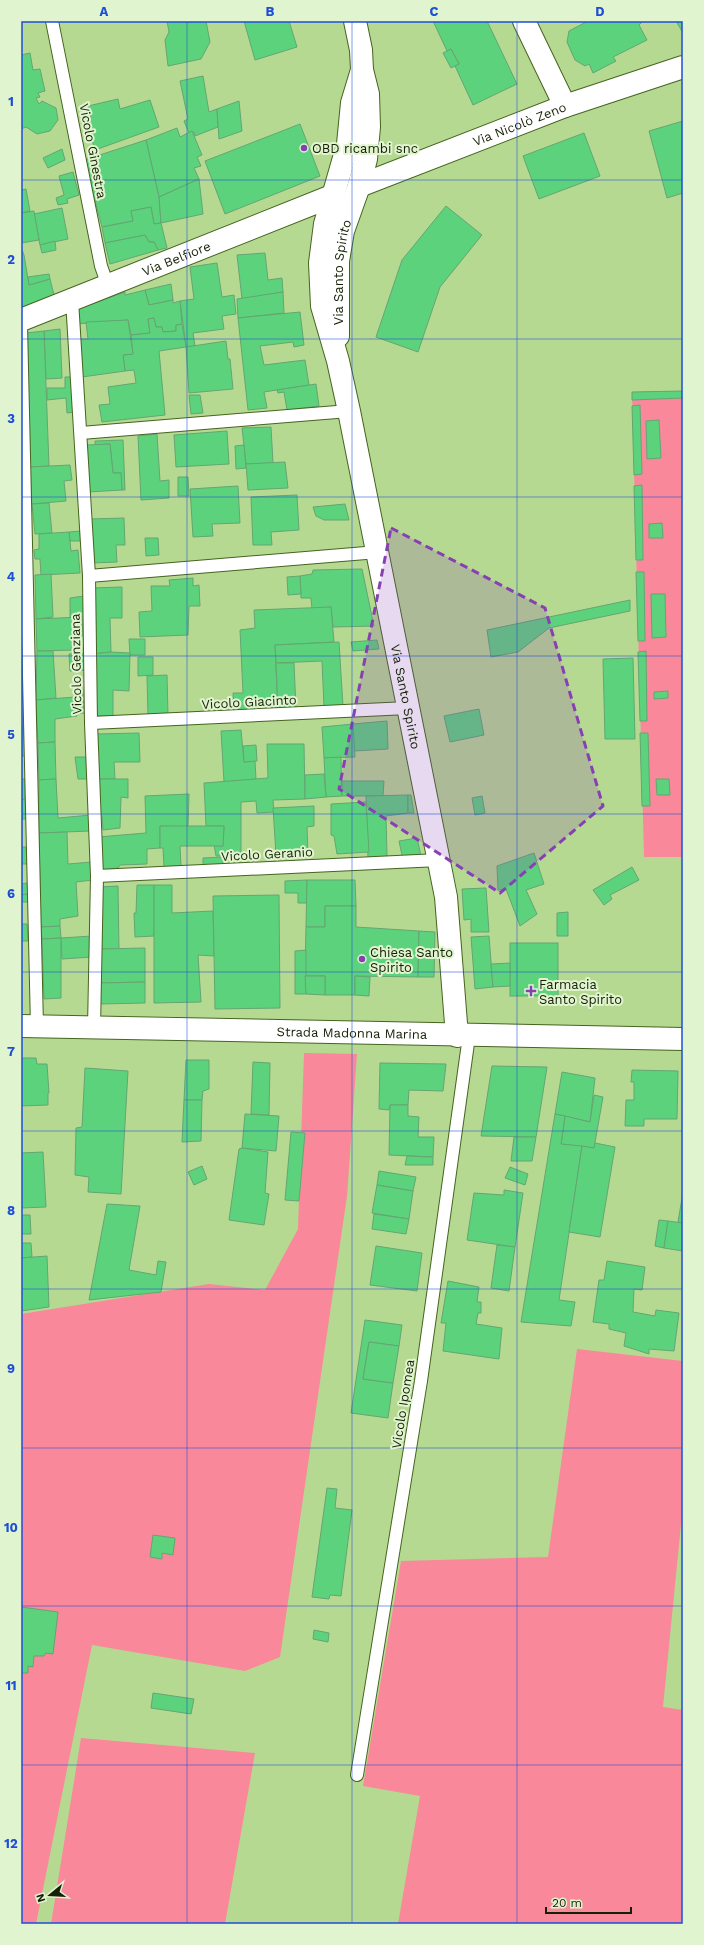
<svg xmlns="http://www.w3.org/2000/svg" width="704" height="1945" font-family="'Work Sans',sans-serif">
	<rect width="100%" height="100%" fill="#b6d992"/>
	<g fill="#f9889b">
		<polygon points="683,391 683,857 644,857 632,392"/>
		<polygon points="304,1053 357,1054 347,1196 280,1657 245,1671 92,1645 36,1924 21,1924 21,1314 209,1284 265,1290 298,1229"/>
		<polygon points="577,1349 683,1361 683,1504 663,1707 683,1710 683,1924 398,1924 420,1796 363,1786 401,1561 548,1557"/>
		<polygon points="81,1738 255,1753 225,1924 51,1924"/>
	</g>
	<g fill="#5dd27d" stroke="#63a672">
		<polygon points="167,21 206,21 210,42 201,59 168,66 165,40 169,32"/>
		<polygon points="244,21 289,21 297,47 255,60"/>
		<polygon points="433,21 487,21 517,84 473,105 455,66 459,64 451,49 447,51"/>
		<polygon points="588,21 642,21 642,22 639,25 647,40 613,57 616,61 593,73 589,64 585,66 575,60 567,42 569,31"/>
		<polygon points="676,21 683,21 683,33"/>
		<polygon points="451,49 459,64 451,68 443,53"/>
		<polygon points="30,53 33,70 40,69 45,91 38,93 40,97 36,98 39,104 42,101 56,108 58,120 50,131 37,134 26,127 21,129 21,55"/>
		<polygon points="203,76 209,112 217,109 218,127 195,136 194,132 189,133 184,121 188,119 180,81"/>
		<polygon points="118,99 120,109 150,100 159,127 95,150 86,120 91,118 88,106"/>
		<polygon points="239,101 242,131 219,139 217,109"/>
		<polygon points="683,121 683,193 667,198 649,131"/>
		<polygon points="300,124 320,176 225,214 205,161"/>
		<polygon points="177,128 180,137 192,131 202,155 197,157 201,166 194,168 199,179 159,197 146,140"/>
		<polygon points="584,133 600,176 539,199 523,156"/>
		<polygon points="146,140 159,197 161,223 154,224 151,207 131,211 133,221 102,227 90,182 81,161"/>
		<polygon points="62,149 65,160 48,168 43,158"/>
		<polygon points="73,172 79,195 67,199 68,203 58,205 56,198 64,195 59,176"/>
		<polygon points="199,179 203,214 161,223 159,197"/>
		<polygon points="26,189 30,211 21,213 21,190"/>
		<polygon points="446,206 482,235 440,287 418,352 376,337 402,260"/>
		<polygon points="151,207 154,224 161,223 167,248 158,250 154,242 149,242 145,235 105,243 102,227 133,221 131,211"/>
		<polygon points="62,208 68,239 40,245 34,214"/>
		<polygon points="34,211 39,240 21,243 21,213"/>
		<polygon points="145,235 149,242 154,242 158,250 110,264 105,243"/>
		<polygon points="55,241 56,250 42,253 40,245"/>
		<polygon points="21,250 22,250 24,255 29,285 50,279 55,299 21,311"/>
		<polygon points="265,253 268,280 282,278 283,292 242,299 237,255"/>
		<polygon points="217,263 222,297 234,295 236,314 222,316 224,329 193,333 195,346 186,347 180,301 194,299 190,267"/>
		<polygon points="49,274 50,279 29,285 28,277"/>
		<polygon points="171,284 173,300 149,305 145,290"/>
		<polygon points="145,290 149,305 173,300 173,303 180,301 182,324 176,325 176,331 163,332 162,327 156,327 154,318 148,319 150,333 131,335 128,320 76,324 75,310 125,292 125,295"/>
		<polygon points="283,292 284,313 238,318 237,299"/>
		<polygon points="300,312 304,345 294,347 293,342 260,346 264,365 305,360 309,385 264,392 267,408 248,410 238,318"/>
		<polygon points="154,318 156,327 162,327 163,332 176,331 176,325 182,324 186,347 159,351 165,415 102,422 99,405 110,404 108,387 136,383 134,370 125,371 123,355 133,354 131,335 150,333 148,319"/>
		<polygon points="128,320 133,354 123,355 125,371 82,377 78,339 88,339 86,322"/>
		<polygon points="60,329 62,378 46,379 44,331"/>
		<polygon points="44,331 49,466 30,467 26,333"/>
		<polygon points="226,341 228,359 230,359 233,389 189,393 186,347"/>
		<polygon points="65,377 74,377 76,412 67,413 66,398 47,400 47,388 65,388"/>
		<polygon points="316,384 319,406 287,410 284,392 278,393 277,390"/>
		<polygon points="683,391 683,398 632,400 632,392"/>
		<polygon points="189,395 200,395 203,413 191,414"/>
		<polygon points="640,405 642,474 634,475 632,406"/>
		<polygon points="659,420 661,458 647,459 646,421"/>
		<polygon points="271,427 273,463 246,464 242,428"/>
		<polygon points="227,431 229,464 176,467 174,435"/>
		<polygon points="157,434 160,481 169,480 169,498 141,500 138,436"/>
		<polygon points="123,440 125,490 122,490 121,473 113,473 110,444 95,445 95,441"/>
		<polygon points="110,444 113,473 121,473 122,490 88,492 86,445"/>
		<polygon points="244,445 246,468 236,469 235,446"/>
		<polygon points="285,462 288,488 248,490 246,464"/>
		<polygon points="70,465 72,480 64,481 66,501 32,504 30,467"/>
		<polygon points="178,477 188,477 189,496 178,496"/>
		<polygon points="642,485 643,560 636,560 634,486"/>
		<polygon points="238,486 240,523 212,524 213,536 193,537 190,489"/>
		<polygon points="297,495 299,530 271,532 272,545 253,545 251,497"/>
		<polygon points="49,503 52,533 35,534 32,504"/>
		<polygon points="345,504 349,520 324,520 316,516 313,507"/>
		<polygon points="124,518 125,545 116,545 117,562 92,563 90,519"/>
		<polygon points="662,523 663,538 649,538 649,524"/>
		<polygon points="81,531 82,541 70,541 69,532"/>
		<polygon points="69,532 71,551 78,550 80,573 41,575 40,559 35,559 34,550 39,549 39,534"/>
		<polygon points="145,538 158,538 159,555 146,556"/>
		<polygon points="362,569 374,626 333,627 331,607 312,609 311,598 301,598 300,576 312,574 313,570"/>
		<polygon points="636,572 644,572 645,641 638,641"/>
		<polygon points="51,574 53,617 36,619 35,575"/>
		<polygon points="300,576 301,594 288,595 287,577"/>
		<polygon points="193,578 193,586 199,585 200,606 189,606 188,635 140,637 139,612 152,611 151,586 170,586 169,580"/>
		<polygon points="122,587 122,618 110,618 111,652 92,654 91,588"/>
		<polygon points="651,594 665,594 666,637 652,638"/>
		<polygon points="84,596 84,617 70,617 70,598"/>
		<polygon points="630,600 630,611 549,628 518,652 491,657 487,630"/>
		<polygon points="331,607 334,642 275,645 278,710 234,712 233,693 243,693 240,630 255,628 254,610"/>
		<polygon points="82,617 83,636 75,636 75,650 37,651 36,619"/>
		<polygon points="24,633 25,652 21,652 21,634"/>
		<polygon points="129,639 145,639 145,655 130,655"/>
		<polygon points="377,640 379,649 353,651 351,642"/>
		<polygon points="339,642 343,706 324,707 322,661 276,663 275,645"/>
		<polygon points="37,651 53,651 56,698 36,700"/>
		<polygon points="646,651 647,721 640,721 638,652"/>
		<polygon points="111,652 130,653 129,691 113,690 113,716 94,716 92,654"/>
		<polygon points="84,653 85,670 70,671 69,654"/>
		<polygon points="138,657 153,657 153,675 138,676"/>
		<polygon points="633,658 635,739 605,739 603,659"/>
		<polygon points="276,663 294,663 296,709 278,710"/>
		<polygon points="167,675 168,715 148,716 147,676"/>
		<polygon points="83,690 84,713 76,714 74,691"/>
		<polygon points="21,691 23,691 24,701 21,701"/>
		<polygon points="668,691 668,698 654,699 654,692"/>
		<polygon points="75,697 77,716 55,719 55,742 38,743 36,700"/>
		<polygon points="479,709 484,735 450,742 444,716"/>
		<polygon points="387,721 388,749 354,751 353,724"/>
		<polygon points="353,724 355,757 324,758 322,727"/>
		<polygon points="21,725 23,725 25,756 21,756"/>
		<polygon points="241,730 244,762 255,761 256,779 224,782 221,731"/>
		<polygon points="139,733 140,762 114,762 115,779 97,779 96,734"/>
		<polygon points="640,733 648,733 650,806 642,806"/>
		<polygon points="55,742 56,779 39,780 38,743"/>
		<polygon points="267,744 304,744 305,799 273,800 274,812 257,813 256,801 241,802 241,856 216,856 214,845 223,846 224,826 206,826 204,783 268,778"/>
		<polygon points="256,745 257,761 244,762 243,746"/>
		<polygon points="75,757 86,757 87,779 78,779"/>
		<polygon points="341,757 342,796 326,797 324,758"/>
		<polygon points="324,774 326,797 305,799 305,775"/>
		<polygon points="21,779 25,779 25,799 21,800"/>
		<polygon points="56,779 58,818 91,815 91,831 39,833 39,780"/>
		<polygon points="97,779 128,779 128,798 121,797 120,828 103,830 102,816 97,816"/>
		<polygon points="656,779 669,779 670,795 657,795"/>
		<polygon points="342,781 384,781 383,796 342,796"/>
		<polygon points="189,794 188,827 160,826 160,848 147,849 147,864 120,865 118,868 99,870 98,837 146,833 145,796"/>
		<polygon points="408,795 408,813 386,816 387,856 368,859 366,796"/>
		<polygon points="408,795 411,795 414,813 408,813"/>
		<polygon points="482,796 485,813 475,815 472,798"/>
		<polygon points="25,799 26,819 21,819 21,800"/>
		<polygon points="366,802 369,852 337,854 334,836 331,835 331,804"/>
		<polygon points="314,806 314,826 307,827 308,854 276,855 273,808"/>
		<polygon points="160,826 224,826 223,846 180,846 181,866 164,867 163,848 160,848"/>
		<polygon points="67,832 68,864 92,862 93,880 76,882 78,916 60,919 60,926 41,927 39,833"/>
		<polygon points="417,838 421,856 403,860 399,841"/>
		<polygon points="21,847 26,847 27,864 21,864"/>
		<polygon points="534,853 544,884 526,890 537,914 520,926 506,889 498,890 497,866"/>
		<polygon points="223,857 223,865 203,866 203,858"/>
		<polygon points="632,867 639,880 610,895 612,899 604,905 593,890"/>
		<polygon points="307,880 307,903 298,903 298,893 285,893 285,881"/>
		<polygon points="307,880 355,880 356,906 325,906 325,927 306,927"/>
		<polygon points="27,883 28,894 21,895 21,884"/>
		<polygon points="137,885 154,885 154,936 135,937 134,913 136,913"/>
		<polygon points="154,885 172,885 172,913 213,911 214,956 198,955 201,1002 154,1003"/>
		<polygon points="118,886 119,949 100,949 98,887"/>
		<polygon points="486,888 489,932 471,932 471,919 464,920 462,889"/>
		<polygon points="28,894 28,902 21,902 21,895"/>
		<polygon points="279,895 280,1008 215,1009 213,896"/>
		<polygon points="325,906 356,906 356,927 419,931 418,977 355,976 355,995 325,995 325,976 305,976 306,927 325,927"/>
		<polygon points="568,912 568,936 557,936 557,913"/>
		<polygon points="21,924 27,924 28,941 21,941"/>
		<polygon points="60,926 61,938 42,939 41,927"/>
		<polygon points="419,931 435,932 434,977 418,977"/>
		<polygon points="92,936 92,957 62,959 61,938"/>
		<polygon points="489,936 493,987 475,989 471,937"/>
		<polygon points="61,938 61,998 44,999 42,939"/>
		<rect x="510" y="943" width="48" height="53"/>
		<polygon points="145,948 145,982 99,983 100,949"/>
		<polygon points="306,950 306,994 295,994 295,951"/>
		<polygon points="510,963 510,986 493,987 491,964"/>
		<polygon points="305,976 325,976 325,995 306,994"/>
		<polygon points="355,976 370,977 369,996 355,995"/>
		<polygon points="145,982 145,1003 99,1004 99,983"/>
		<polygon points="21,1058 36,1058 37,1064 47,1064 49,1093 48,1093 48,1105 21,1106"/>
		<polygon points="186,1060 209,1060 209,1089 203,1091 202,1100 184,1100"/>
		<polygon points="253,1062 270,1063 269,1115 251,1114"/>
		<polygon points="380,1063 446,1064 443,1091 409,1090 408,1105 390,1105 389,1110 379,1109"/>
		<polygon points="492,1066 547,1067 536,1137 481,1136"/>
		<polygon points="85,1068 128,1071 121,1194 88,1192 89,1177 75,1175 76,1128 82,1127"/>
		<polygon points="632,1070 678,1071 677,1119 644,1119 644,1126 625,1126 626,1100 634,1100 634,1082 631,1082"/>
		<polygon points="562,1072 595,1078 590,1122 555,1114"/>
		<polygon points="594,1095 603,1097 594,1148 561,1144 565,1116 590,1122"/>
		<polygon points="184,1100 202,1100 201,1141 182,1142"/>
		<polygon points="390,1105 408,1105 408,1116 419,1117 418,1137 434,1137 433,1157 389,1155"/>
		<polygon points="245,1114 279,1116 276,1151 242,1148"/>
		<polygon points="555,1114 565,1116 561,1144 582,1146 559,1300 575,1302 571,1326 521,1322"/>
		<polygon points="291,1132 305,1133 299,1201 285,1200"/>
		<polygon points="514,1137 536,1137 532,1161 511,1161"/>
		<polygon points="595,1143 615,1147 600,1237 569,1232 582,1146 594,1148"/>
		<polygon points="242,1148 268,1152 265,1193 269,1194 264,1225 229,1220 239,1149"/>
		<polygon points="43,1152 46,1207 21,1208 21,1153"/>
		<polygon points="407,1156 433,1157 433,1165 405,1165"/>
		<polygon points="202,1166 207,1179 194,1185 188,1172"/>
		<polygon points="510,1167 528,1174 525,1185 505,1178"/>
		<polygon points="379,1171 416,1177 413,1191 377,1185"/>
		<polygon points="377,1185 413,1191 409,1219 372,1213"/>
		<polygon points="504,1190 523,1193 515,1247 467,1240 474,1193 504,1195"/>
		<polygon points="683,1192 683,1223 678,1222"/>
		<polygon points="107,1204 140,1206 129,1270 156,1275 158,1261 166,1262 161,1292 89,1300"/>
		<polygon points="374,1214 409,1219 406,1234 372,1229"/>
		<polygon points="21,1215 30,1215 31,1234 21,1234"/>
		<polygon points="659,1220 668,1221 664,1248 655,1246"/>
		<polygon points="668,1221 683,1223 683,1251 664,1248"/>
		<polygon points="21,1243 31,1243 32,1257 21,1258"/>
		<polygon points="497,1245 515,1247 509,1291 491,1288"/>
		<polygon points="376,1246 422,1253 417,1291 370,1285"/>
		<polygon points="47,1256 49,1307 21,1311 21,1258"/>
		<polygon points="607,1261 645,1267 642,1290 634,1289 633,1312 655,1316 656,1310 679,1313 674,1351 649,1349 649,1354 624,1346 626,1333 609,1329 609,1324 593,1322 599,1280 604,1280"/>
		<polygon points="448,1281 479,1287 477,1302 481,1302 481,1313 478,1313 476,1324 502,1328 499,1359 443,1351 446,1323 441,1323"/>
		<polygon points="365,1320 402,1325 399,1346 369,1342 363,1379 393,1383 388,1418 351,1413"/>
		<polygon points="369,1342 399,1346 393,1383 363,1379"/>
		<polygon points="327,1488 337,1489 335,1508 352,1510 341,1596 330,1595 329,1599 312,1597"/>
		<polygon points="153,1535 175,1538 173,1555 162,1553 162,1559 150,1557"/>
		<polygon points="21,1607 58,1612 53,1654 46,1653 44,1656 34,1656 33,1667 28,1666 28,1673 21,1673"/>
		<polygon points="314,1630 329,1633 328,1642 313,1639"/>
		<polygon points="153,1693 194,1699 191,1714 151,1708"/>
	</g>
	<g fill="none" stroke-linecap="round" stroke-linejoin="round">
		<defs>
			<g id="service">
				<polyline points="52,21 101,266 108,286"/>
				<polyline points="72,300 89,576 91,723 97,876 94,1028"/>
				<polyline points="21,325 37,1027"/>
				<polyline points="81,433 349,411"/>
				<polyline points="89,576 378,552"/>
				<polyline points="91,723 408,708"/>
				<polyline points="97,876 439,860"/>
				<polyline points="357,1775 421,1381 469,1036"/>
			</g>
			<g id="minor">
				<polyline points="524,21 565,106"/>
				<path id="s1" d="M362 70 352 103 348 144 325 224 320 263 322 306 338 361 349 411 446 897 457 1036"/>
				<path id="s2" d="M359 186 565 106 683 67"/>
				<path id="s3" d="M21 320 332 196"/>
				<path id="s4" d="M338 336V261L343 231 359 186 366 159 369 127 368 94 362 70 361 50 355 21"/>
			</g>
			<g id="tertiary">
				<path id="s5" d="M21 1026 683 1039"/>
			</g>
		</defs>
		<use href="#service" stroke="#45641f" stroke-width="14"/>
		<use href="#minor" stroke="#45641f" stroke-width="24"/>
		<use href="#tertiary" stroke="#45641f" stroke-width="24"/>
		<use href="#service" stroke="#fff" stroke-width="12"/>
		<use href="#minor" stroke="#fff" stroke-width="22"/>
		<use href="#tertiary" stroke="#fff" stroke-width="22"/>
	</g>
	<path fill="#8740b3" fill-opacity="0.2" stroke="#8740b3" stroke-width="3" stroke-dasharray="8 5" stroke-linejoin="round" d="M391 528 545 608 603 806 500 893 339 789Z"/>
	<path fill="none" stroke="#1d4ed8" stroke-width="1" stroke-opacity="0.55" d="M187 21V1924M352 21V1924M517 21V1924M21 180H683M21 339H683M21 497H683M21 656H683M21 814H683M21 972H683M21 1131H683M21 1289H683M21 1448H683M21 1606H683M21 1765H683"/>
	<g fill="#8740b3" stroke="#e1f4d0" stroke-width="1.5">
		<circle cx="304" cy="148" r="4"/>
		<circle cx="362" cy="959" r="4"/>
		<path d="M529 985h4v4h4v4h-4v4h-4v-4h-4v-4h4z"/>
	</g>
	<g text-anchor="middle" dominant-baseline="central" stroke-width="4" stroke-linejoin="round" paint-order="stroke">
		<g font-size="13" fill="#152105" stroke="#e1f4d0">
			<text stroke="none"><textPath href="#s2" startOffset="172">Via Nicolò Zeno</textPath></text>
			<text transform="translate(93 151) rotate(79)">Vicolo Ginestra</text>
			<text stroke="none"><textPath href="#s3" startOffset="167">Via Belfiore</textPath></text>
			<text stroke="none"><textPath href="#s4" startOffset="64">Via Santo Spirito</textPath></text>
			<text transform="translate(76 664) rotate(-91)">Vicolo Genziana</text>
			<text stroke="none"><textPath href="#s1" startOffset="641">Via Santo Spirito</textPath></text>
			<text transform="translate(249 702) rotate(-3)">Vicolo Giacinto</text>
			<text transform="translate(267 854) rotate(-3)">Vicolo Geranio</text>
			<text stroke="none"><textPath href="#s5" startOffset="331">Strada Madonna Marina</textPath></text>
			<text transform="translate(403 1404) rotate(-81)">Vicolo Ipomea</text>
		</g>
		<g font-size="13" fill="#152105" stroke="#e1f4d0" text-anchor="start">
			<text x="312" y="148">OBD ricambi snc</text>
			<text x="370" y="952">Chiesa Santo<tspan x="370" dy="15">Spirito</tspan></text>
			<text x="539" y="984">Farmacia<tspan x="539" dy="15">Santo Spirito</tspan></text>
		</g>
	</g>
	<rect width="704" height="1945" fill="none" stroke="#e1f4d0" stroke-width="44"/>
	<g transform="translate(50 1895) rotate(252)" stroke="#e1f4d0" stroke-width="3" paint-order="stroke">
	<path d="M0-3L7 15L0 10L-7 15Z" fill="#152105"/>
	<text y="-6" font-size="11" font-weight="bold" text-anchor="middle" fill="#152105">N</text>
	</g>
	<path d="M546 1907v6h85v-6" fill="none" stroke="#152105" stroke-width="2"/>
	<text x="552" y="1907" font-size="12" fill="#152105" stroke="#e1f4d0" stroke-width="3" paint-order="stroke">20 m</text>
	<rect x="22" y="22" width="660" height="1901" fill="none" stroke="#1d4ed8" stroke-width="1.5"/>
	<g font-size="13" text-anchor="middle" font-weight="bold" fill="#1d4ed8">
		<text x="104" y="16">A</text>
		<text x="270" y="16">B</text>
		<text x="434" y="16">C</text>
		<text x="600" y="16">D</text>
		<text x="11" y="106">1</text>
		<text x="11" y="264">2</text>
		<text x="11" y="423">3</text>
		<text x="11" y="581">4</text>
		<text x="11" y="739">5</text>
		<text x="11" y="898">6</text>
		<text x="11" y="1056">7</text>
		<text x="11" y="1215">8</text>
		<text x="11" y="1373">9</text>
		<text x="11" y="1532">10</text>
		<text x="11" y="1690">11</text>
		<text x="11" y="1848">12</text>
	</g>
</svg>
